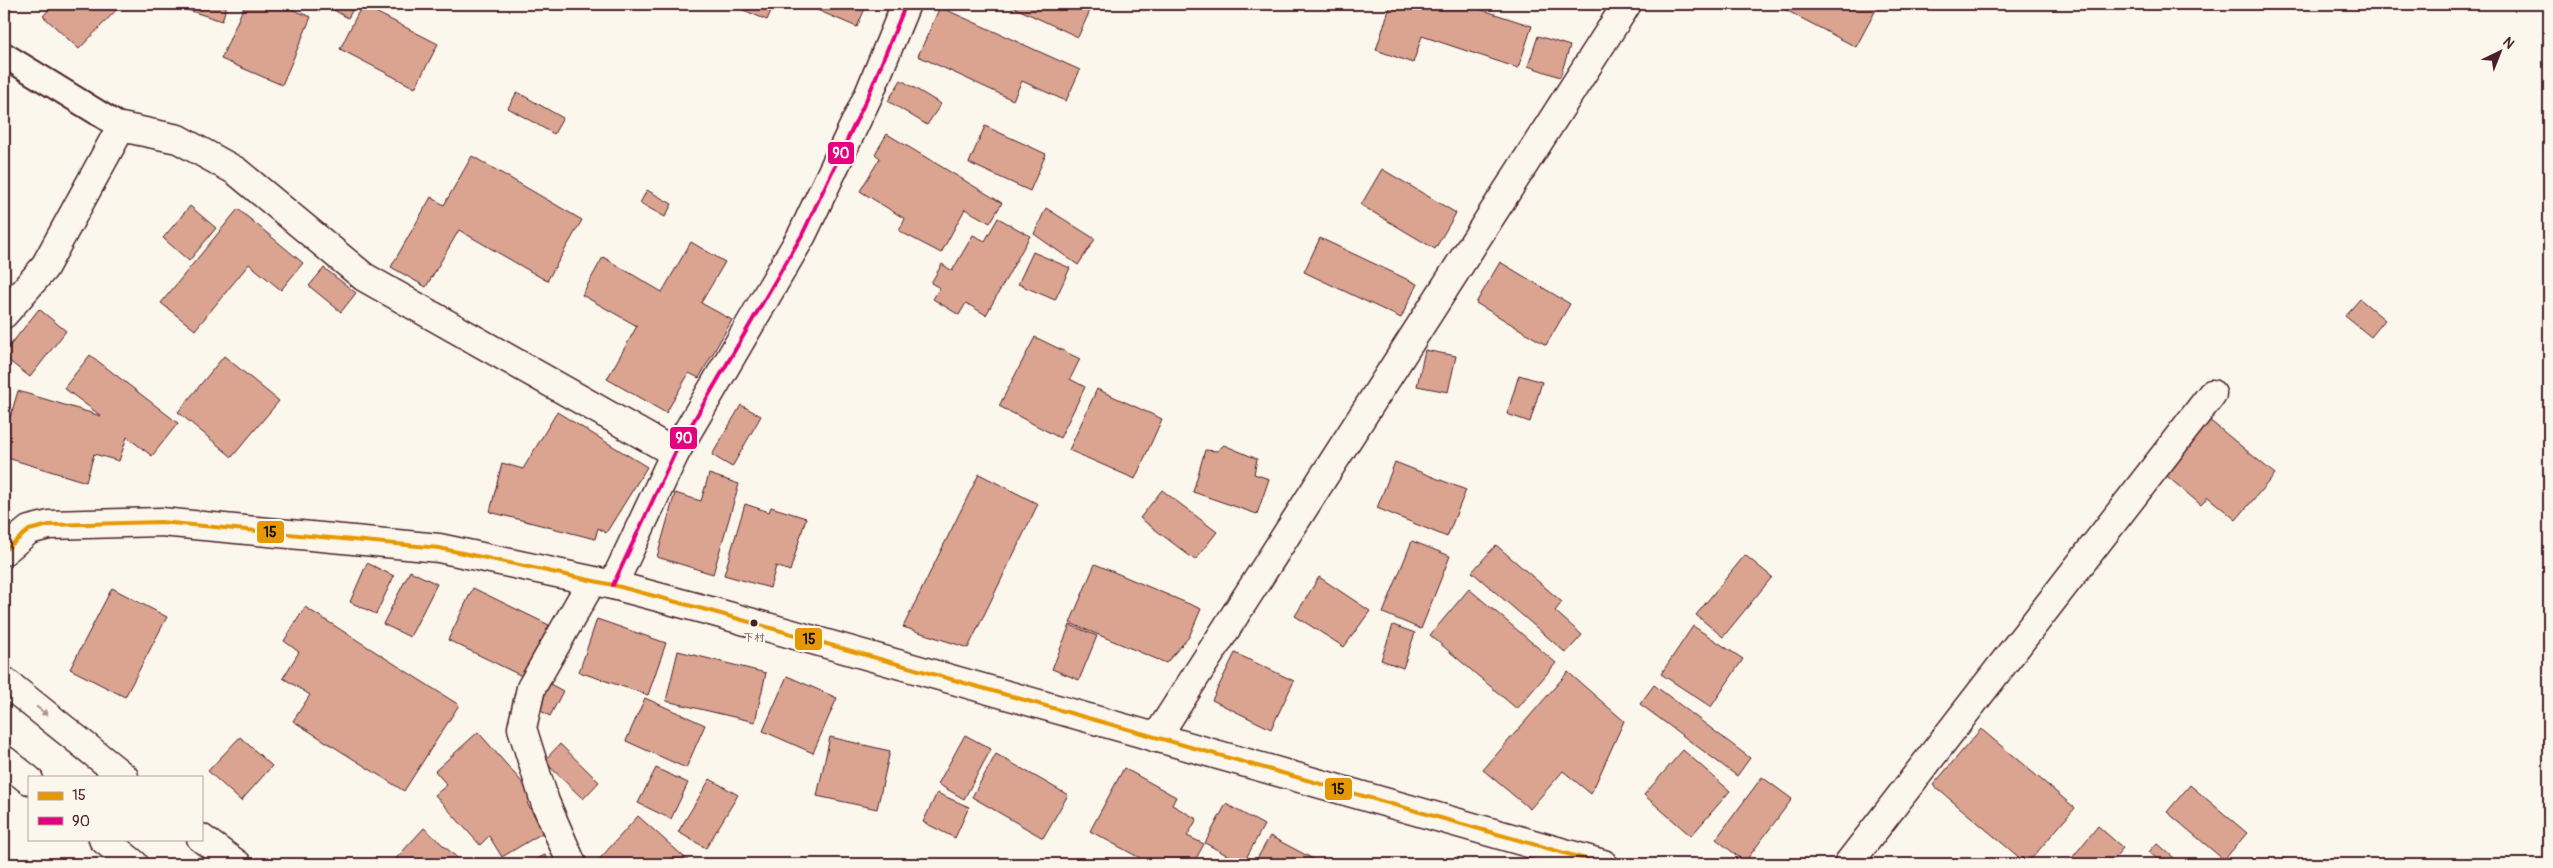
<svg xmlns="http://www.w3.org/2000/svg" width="2553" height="868" font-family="Pangolin,'Klee One',sans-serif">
	<rect width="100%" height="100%" fill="#fbf7ec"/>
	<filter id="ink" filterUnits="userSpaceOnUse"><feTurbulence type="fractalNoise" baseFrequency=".02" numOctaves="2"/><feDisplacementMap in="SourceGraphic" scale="10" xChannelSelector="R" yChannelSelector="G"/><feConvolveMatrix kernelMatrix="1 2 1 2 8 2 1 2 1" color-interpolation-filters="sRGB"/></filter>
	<g filter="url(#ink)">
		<g fill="#daa490" stroke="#4a1f2b">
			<polygon points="4,4 14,4 4,17"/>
			<polygon points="54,4 122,4 79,49 43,16"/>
			<polygon points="169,4 227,4 222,21"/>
			<polygon points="245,4 279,4 311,17 282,85 221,59"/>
			<polygon points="323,4 356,4 348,18"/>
			<polygon points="729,4 774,4 767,20"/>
			<polygon points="803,4 867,4 857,27"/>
			<polygon points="1012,4 1093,4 1078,37 1011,6"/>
			<polygon points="1391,4 1464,4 1532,26 1518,68 1422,36 1413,63 1376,50"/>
			<polygon points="1787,4 1879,4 1856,47 1784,9"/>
			<polygon points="362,5 438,44 415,88 340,49"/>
			<polygon points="940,7 1080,70 1066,101 1022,81 1013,100 918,56"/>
			<polygon points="1538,36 1570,46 1560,77 1528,66"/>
			<polygon points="901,80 941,104 927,125 888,101"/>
			<polygon points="517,92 563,118 554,134 508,108"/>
			<polygon points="985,126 1046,154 1030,191 969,163"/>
			<polygon points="887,134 1002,203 990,223 965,209 941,253 899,231 905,219 860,191 880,158 875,154"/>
			<polygon points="472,156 582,220 547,281 459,230 426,287 391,267 431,197 444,205"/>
			<polygon points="1382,169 1456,213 1435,249 1361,205"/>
			<polygon points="647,190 672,204 665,217 640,203"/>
			<polygon points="190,206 216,228 189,261 163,238"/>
			<polygon points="1046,208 1095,239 1078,265 1034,234"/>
			<polygon points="238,209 303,263 281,290 249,264 195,330 161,303"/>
			<polygon points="998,218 1030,236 986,315 966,303 959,315 933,299 940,288 931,283 942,264 952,271 973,235 985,241"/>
			<polygon points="1320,238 1417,284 1401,318 1304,272"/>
			<polygon points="691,242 725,262 701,303 732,320 699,378 689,373 666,413 607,379 637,326 582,295 603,257 662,292"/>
			<polygon points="1033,252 1070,268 1055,300 1018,284"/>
			<polygon points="1500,262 1570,304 1546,345 1476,303"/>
			<polygon points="324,268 356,293 341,312 309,286"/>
			<polygon points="2360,299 2385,320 2371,337 2345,316"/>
			<polygon points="39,309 66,331 30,377 4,357 4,353"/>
			<polygon points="1035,337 1080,359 1070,379 1085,387 1060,438 999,406"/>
			<polygon points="1425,350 1456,356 1448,392 1417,386"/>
			<polygon points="90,355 178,423 152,456 127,437 119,461 94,454 86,482 4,457 4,438 18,391 101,416 64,388"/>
			<polygon points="224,356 279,401 232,457 178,412"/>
			<polygon points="1519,375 1542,382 1530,422 1507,414"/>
			<polygon points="1097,389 1162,419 1135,479 1069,450"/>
			<polygon points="4,394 9,396 4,414"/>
			<polygon points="741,405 761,416 732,467 712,455"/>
			<polygon points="557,412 647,467 606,533 598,528 595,539 490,512 502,463 523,469"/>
			<polygon points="2207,418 2275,474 2236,520 2208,497 2201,505 2162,472"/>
			<polygon points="1224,445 1257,459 1254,474 1269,479 1257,514 1193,492 1205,450 1217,451"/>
			<polygon points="1395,462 1466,490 1447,537 1377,508"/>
			<polygon points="709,474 739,484 713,574 657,557 675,493 701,501"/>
			<polygon points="979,474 1038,504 968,648 903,627"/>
			<polygon points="1162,490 1217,532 1195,560 1140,518"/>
			<polygon points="745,504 769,512 771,507 806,518 790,571 776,566 770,588 724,575"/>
			<polygon points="1412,541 1450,556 1421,629 1383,613"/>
			<polygon points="1496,545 1562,602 1555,611 1582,635 1566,653 1472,572"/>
			<polygon points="1745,555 1772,577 1723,637 1696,615"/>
			<polygon points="367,563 394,576 376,614 350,602"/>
			<polygon points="1095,564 1201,609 1189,637 1166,663 1070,623"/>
			<polygon points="410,571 437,584 410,637 383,624"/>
			<polygon points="1319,577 1370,611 1344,647 1295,616"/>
			<polygon points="112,588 167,617 125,697 70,669"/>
			<polygon points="473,588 549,625 524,677 448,640"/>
			<polygon points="1469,589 1556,663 1517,709 1430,635"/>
			<polygon points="305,607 459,705 404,791 293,721 310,695 283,678 299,652 284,641"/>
			<polygon points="597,619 666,643 648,695 579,672"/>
			<polygon points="1070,625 1097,636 1079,680 1052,669"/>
			<polygon points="1393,625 1415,633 1403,668 1381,660"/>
			<polygon points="1693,626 1743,659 1711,707 1661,674"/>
			<polygon points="678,651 766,673 755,722 666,701"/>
			<polygon points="1235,653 1294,681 1271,729 1212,700"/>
			<polygon points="1568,672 1624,721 1591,794 1563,771 1530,809 1483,770"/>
			<polygon points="787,676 837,698 813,753 763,731"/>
			<polygon points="550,684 563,691 550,716 537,709"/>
			<polygon points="1654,685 1750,758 1737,776 1640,704"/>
			<polygon points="645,698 705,725 686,768 626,741"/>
			<polygon points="1981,729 2075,808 2027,864 1933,785"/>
			<polygon points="478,732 535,797 527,803 544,832 502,857 489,836 480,845 435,795 447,785 435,771"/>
			<polygon points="965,735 991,749 964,799 938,784"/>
			<polygon points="240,737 272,766 241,801 208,771"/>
			<polygon points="830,737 890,751 877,809 817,796"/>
			<polygon points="560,744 599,782 583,799 544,761"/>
			<polygon points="1683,750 1730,791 1691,836 1644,795"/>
			<polygon points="996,754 1068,795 1043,838 972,797"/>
			<polygon points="656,768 688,783 671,819 638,803"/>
			<polygon points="1124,768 1176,797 1172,805 1197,819 1187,836 1204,844 1193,864 1151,864 1090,831"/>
			<polygon points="1762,777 1792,799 1745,862 1716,839"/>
			<polygon points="710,779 738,795 706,848 678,832"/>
			<polygon points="2190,785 2247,833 2224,860 2167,812"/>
			<polygon points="937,793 969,807 955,838 923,822"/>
			<polygon points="1226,804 1264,825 1243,864 1205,843"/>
			<polygon points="638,816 692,864 595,864"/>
			<polygon points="2098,826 2123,848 2109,864 2067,864"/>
			<polygon points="424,828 463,863 462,864 391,864"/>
			<polygon points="1270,836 1319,862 1318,864 1254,864"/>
			<polygon points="2157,843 2181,864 2163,864 2149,852"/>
			<polygon points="545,855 549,864 526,864"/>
			<polygon points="2283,858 2291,864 2277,864"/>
		</g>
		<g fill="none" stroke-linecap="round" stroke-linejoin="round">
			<defs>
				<polyline id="lane" points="4,55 121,127"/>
				<g id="street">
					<polyline points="4,314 44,268 121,127 178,139 236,171 364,277 675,453"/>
					<polyline points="613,585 675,453 802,235 869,94 906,4"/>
					<polyline points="1156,738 1627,4"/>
					<polyline points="572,864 545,802 522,728 531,688 592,581"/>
					<polyline points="1848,864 2212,394"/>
				</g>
				<polyline id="secondary" points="4,551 29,530 49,525 161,522 439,548 613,585 714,612 1603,864"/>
				<g id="highway">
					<polyline points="4,681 124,777"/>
					<polyline points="4,760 29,780"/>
					<polyline points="201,838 237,864"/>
					<polyline points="103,839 134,864"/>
				</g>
			</defs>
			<use href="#lane" stroke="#4a1f2b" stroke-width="28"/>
			<use href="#street" stroke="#4a1f2b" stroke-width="31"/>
			<use href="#secondary" stroke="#4a1f2b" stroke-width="31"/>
			<use href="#highway" stroke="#4a1f2b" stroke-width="31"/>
			<use href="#lane" stroke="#fbf7ec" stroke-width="24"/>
			<use href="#street" stroke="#fbf7ec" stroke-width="28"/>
			<use href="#secondary" stroke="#fbf7ec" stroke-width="28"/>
			<use href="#highway" stroke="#fbf7ec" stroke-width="28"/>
			<defs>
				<polyline id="bus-1" points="4,551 29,530 49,525 161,522 439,548 613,585 714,612 1603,864"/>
				<polyline id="bus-2" points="613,585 675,453 802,235 869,94 906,4"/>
			</defs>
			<use href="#bus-1" stroke="#fbf7ec" stroke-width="8"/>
			<use href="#bus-2" stroke="#fbf7ec" stroke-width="8"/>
			<use href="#bus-1" stroke="#e69804" stroke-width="4"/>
			<use href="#bus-2" stroke="#e5007d" stroke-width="4"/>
		</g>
		<defs><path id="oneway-solid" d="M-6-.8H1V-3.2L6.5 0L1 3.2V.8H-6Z" transform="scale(1.25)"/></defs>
		<use fill="#ab9695" href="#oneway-solid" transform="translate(42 711) rotate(38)"/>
	</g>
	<circle fill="#4a1f2b" stroke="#fbf7ec" stroke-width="2" cx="754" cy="623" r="4.5"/>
	<g text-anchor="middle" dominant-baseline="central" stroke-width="4" stroke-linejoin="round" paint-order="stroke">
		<g font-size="11" fill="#4a1f2b" stroke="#fbf7ec">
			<text x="754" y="637">下村</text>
		</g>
	</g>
	<g stroke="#fbf7ec" stroke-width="2">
		<rect x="827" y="141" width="28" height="24" rx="5" fill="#e5007d"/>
		<rect x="669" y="426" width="29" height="24" rx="5" fill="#e5007d"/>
		<rect x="256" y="520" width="29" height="24" rx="5" fill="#e69804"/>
		<rect x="794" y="627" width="29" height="24" rx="5" fill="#e69804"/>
		<rect x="1324" y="777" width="29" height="24" rx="5" fill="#e69804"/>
	</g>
	<g font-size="14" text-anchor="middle" font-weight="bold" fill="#fff">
		<text x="841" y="158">90</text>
		<text x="684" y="443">90</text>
	</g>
	<g font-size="14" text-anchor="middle" font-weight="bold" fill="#111">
		<text x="270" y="537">15</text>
		<text x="809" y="644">15</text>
		<text x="1338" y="794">15</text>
	</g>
	<rect width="2553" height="868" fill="none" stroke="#fbf7ec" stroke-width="20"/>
	<rect x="10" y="10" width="2533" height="848" fill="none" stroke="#4a1f2b" stroke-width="2" filter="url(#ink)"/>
	<rect x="28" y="776" width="175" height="65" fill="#fbf7ec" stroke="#b4a19f"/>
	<rect x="38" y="792" width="25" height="8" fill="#e69804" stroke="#b4a19f"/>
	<text x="72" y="800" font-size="15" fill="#4a1f2b">15</text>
	<rect x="38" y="817" width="25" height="8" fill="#e5007d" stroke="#b4a19f"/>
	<text x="72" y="826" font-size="15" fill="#4a1f2b">90</text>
	<g transform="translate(2500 52) rotate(43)" stroke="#fbf7ec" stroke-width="4" paint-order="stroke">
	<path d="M0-4L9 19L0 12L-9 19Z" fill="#4a1f2b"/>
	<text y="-8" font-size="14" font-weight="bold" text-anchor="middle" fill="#4a1f2b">N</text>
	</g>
</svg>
